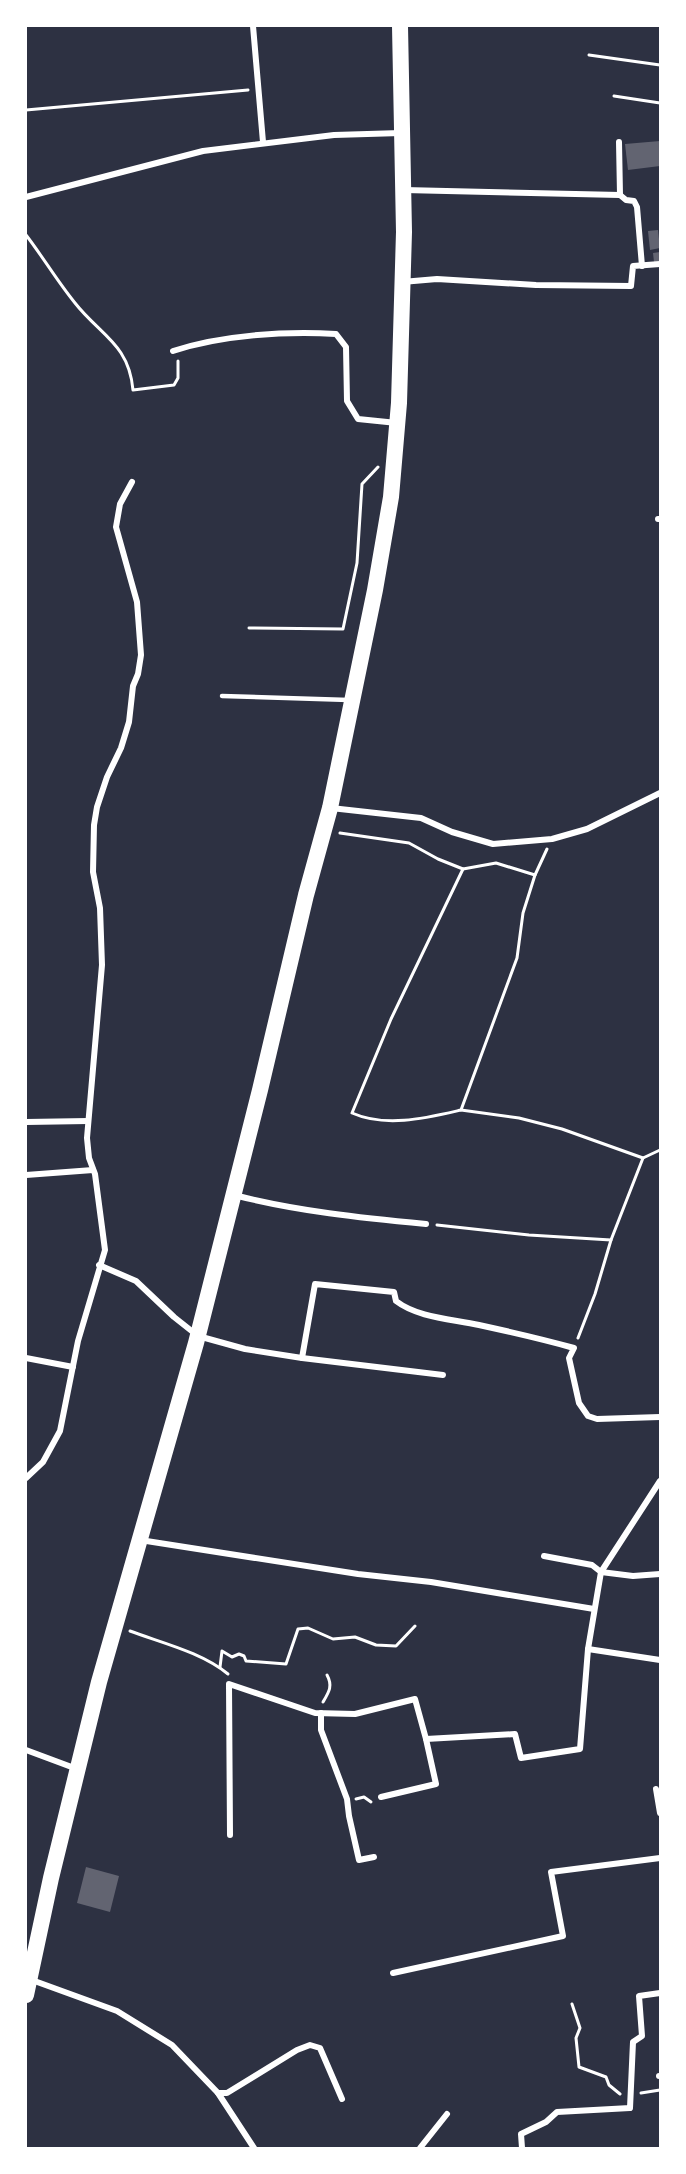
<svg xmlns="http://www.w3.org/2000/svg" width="686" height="2174" font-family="'Varela Round',sans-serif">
	<rect width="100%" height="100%" fill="#2d3142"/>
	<g fill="#626471">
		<polygon points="660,141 660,166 628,170 625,144"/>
		<polygon points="658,230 660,248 650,250 648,231"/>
		<polygon points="660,252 660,262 654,262 653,253"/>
		<polygon points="86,1867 119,1876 110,1912 77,1903"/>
	</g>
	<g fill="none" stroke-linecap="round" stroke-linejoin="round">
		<g stroke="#fff" stroke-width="3">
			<polyline points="589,55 660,65"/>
			<polyline points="614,96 660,103"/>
			<polyline points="26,110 248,90"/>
			<path d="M26 235C43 257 57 281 75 303 100 335 129 344 133 390L174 385 178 378V361"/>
			<polyline points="249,628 343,629 357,563 362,484 378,467"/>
			<path d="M340 833 409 843 438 859 463 869 391 1019 352 1113C386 1128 426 1118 461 1110L517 958 523 913 535 875 547 849"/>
			<polyline points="463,869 496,863 535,875"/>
			<polyline points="461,1110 519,1118 562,1129 643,1158"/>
			<polyline points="437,1225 529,1235 611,1240 643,1158 660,1150"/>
			<polyline points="578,1338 595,1294 611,1240"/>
			<path d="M130 1631C162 1643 201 1652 228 1674"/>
			<polyline points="220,1667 222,1651 232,1657 239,1654 244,1656 246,1661 286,1664 298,1629 308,1628 333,1639 355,1637 376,1645 396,1646 415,1626"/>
			<path d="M323 1702C329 1692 333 1686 327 1675"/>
			<polyline points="356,1799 364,1797 371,1802"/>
			<polyline points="572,2004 580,2028 576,2038 579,2067 606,2077 609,2085 620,2094"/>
			<polyline points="641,2093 660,2090"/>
		</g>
		<polyline stroke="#fff" stroke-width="4.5" points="222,696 349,700"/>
		<g stroke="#fff" stroke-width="6">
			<polyline points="253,26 263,142"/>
			<polyline points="404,190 620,195 619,142"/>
			<polyline points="620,195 626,200 634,201 637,207 642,266"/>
			<polyline points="26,197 203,151 334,135 401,133"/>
			<polyline points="402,282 437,279 536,285 631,286 633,266 660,264"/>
			<path d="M173 351C222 335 285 331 336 334L346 347 347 401 358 419 397 423"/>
			<polyline points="658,519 660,519"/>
			<polyline points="331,808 421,818 452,832 493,844 552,839 587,829 660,793"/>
			<polyline points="26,1122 88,1121"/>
			<polyline points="26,1175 93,1170"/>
			<path d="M234 1195C296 1211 362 1218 426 1224"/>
			<polyline points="99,1265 136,1281 174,1317 198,1336 245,1349 302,1358 443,1375"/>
			<polyline points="26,1358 73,1367"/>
			<path d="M302 1358 315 1284 394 1292 396 1301C418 1318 453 1319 479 1325 511 1332 542 1339 574 1348L569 1358 579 1403 588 1416 597 1419 660 1417"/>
			<polyline points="26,1478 43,1462 60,1431 78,1341 105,1250 95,1174 89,1158 87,1138 102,965 100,908 93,872 94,825 97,807 107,777 121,748 129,722 133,686 138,674 141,655 137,602 116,527 120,504 132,482"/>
			<polyline points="140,1540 358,1574 431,1582 594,1609"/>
			<polyline points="544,1556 592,1565 601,1572 633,1576 660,1574"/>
			<polyline points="588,1649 660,1660"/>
			<polyline points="321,1713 321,1730 347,1799 349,1816 359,1860 374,1857"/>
			<polyline points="26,1750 77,1769"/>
			<polyline points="656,1789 660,1813"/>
			<polyline points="381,1797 436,1784 426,1739"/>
			<polyline points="230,1835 229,1684 315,1713 355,1714 415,1699 426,1739 515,1734 521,1758 580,1749 588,1649 601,1572 660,1481"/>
			<polyline points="393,1973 563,1936 551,1872 660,1858"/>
			<polyline points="29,1979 117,2011 172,2045 218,2093 227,2093 297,2050 310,2045 320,2048 342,2099"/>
			<polyline points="659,2076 660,2076"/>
			<polyline points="218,2093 254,2148"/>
			<polyline points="420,2148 447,2114"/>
			<polyline points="522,2148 521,2134 546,2122 557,2112 630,2108 633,2042 642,2036 639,1996 660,1993"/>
		</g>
		<polyline stroke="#fff" stroke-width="16" points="26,1995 51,1878 99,1682 196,1343 260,1090 306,895 330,808 375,590 391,497 399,403 404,232 400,26"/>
	</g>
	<rect width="686" height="2174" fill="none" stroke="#ffffff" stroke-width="54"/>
</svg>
